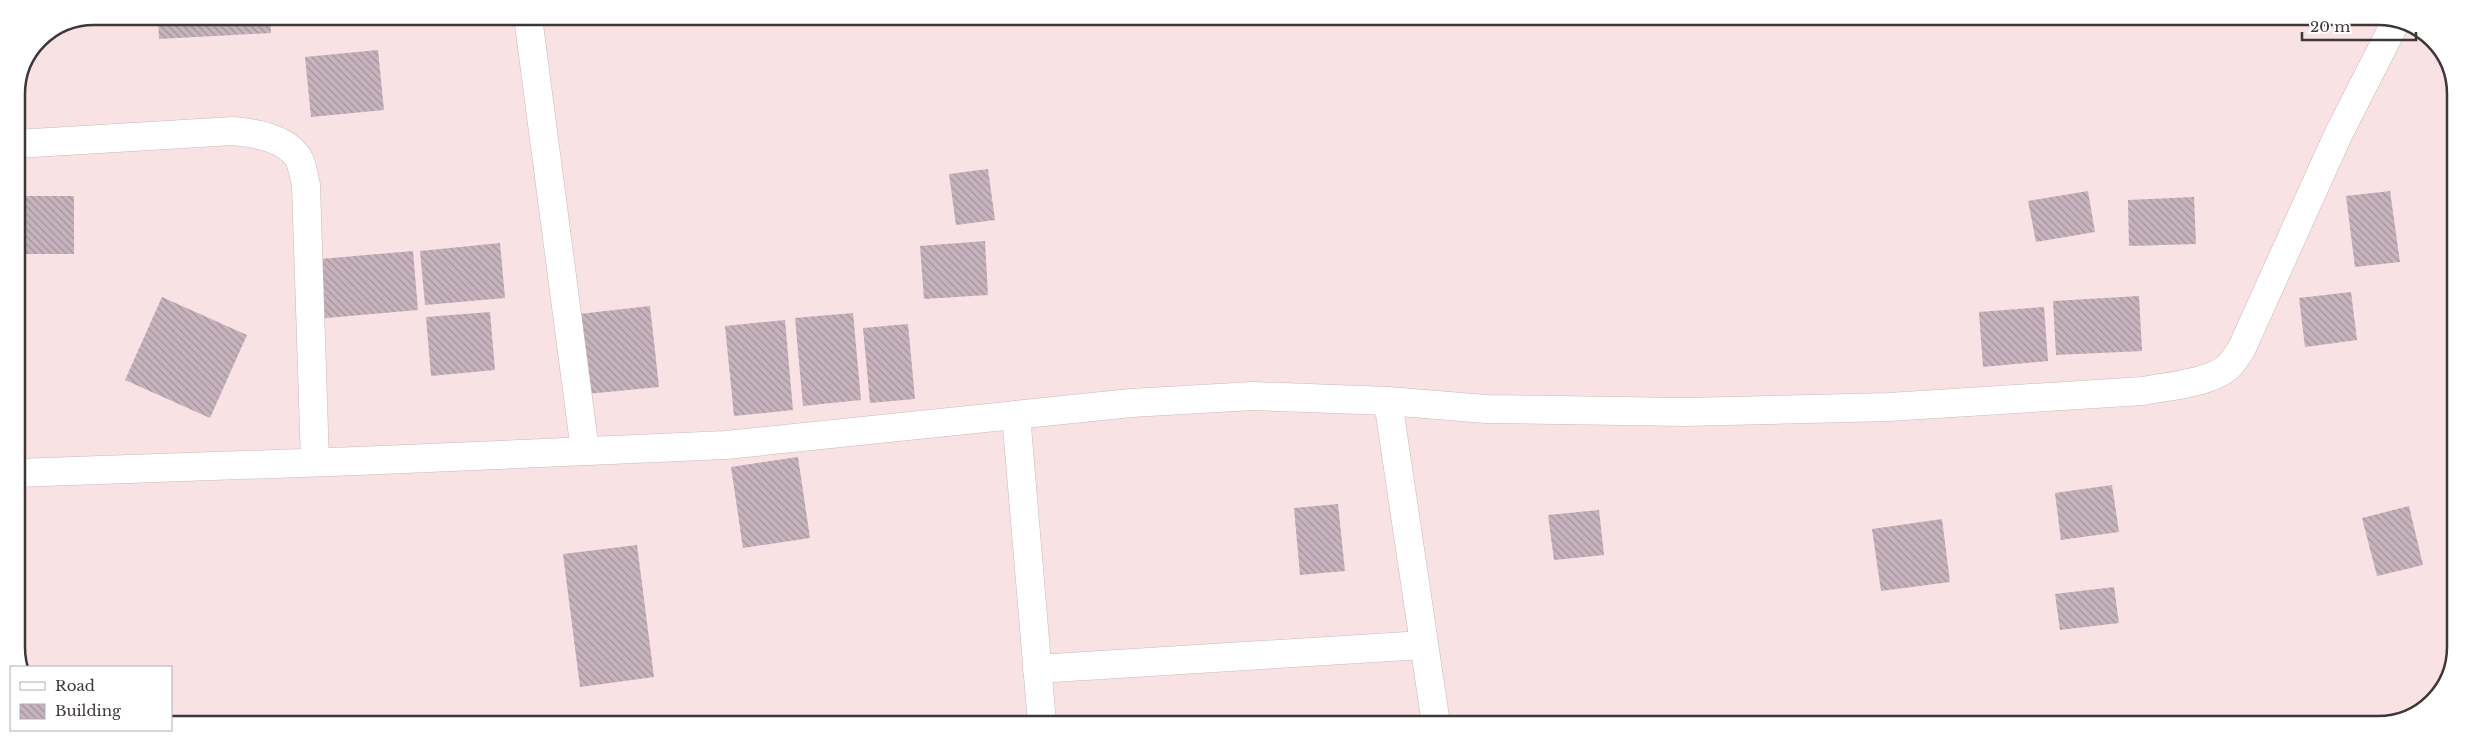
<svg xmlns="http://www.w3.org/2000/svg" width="2472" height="741" font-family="'Libre Baskerville',serif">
	<defs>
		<pattern id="building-back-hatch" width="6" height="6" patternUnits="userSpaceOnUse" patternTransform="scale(1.25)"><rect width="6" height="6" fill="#c7b3bd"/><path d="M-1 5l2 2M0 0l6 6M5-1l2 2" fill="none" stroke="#a3929a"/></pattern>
	</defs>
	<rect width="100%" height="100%" fill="#f9e2e4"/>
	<g fill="url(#building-back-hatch)">
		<polygon points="158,16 270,16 271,33 159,39"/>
		<polygon points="2137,19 2173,19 2173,20 2138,26"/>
		<polygon points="2245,19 2297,19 2297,20 2246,26"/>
		<polygon points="378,50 384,110 311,117 305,57"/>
		<polygon points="988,169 995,220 956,225 949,174"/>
		<polygon points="2088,191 2095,232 2036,242 2028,201"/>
		<polygon points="2390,191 2400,262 2355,267 2346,196"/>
		<rect x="16" y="196" width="58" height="58"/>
		<polygon points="2194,197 2196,244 2129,246 2128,200"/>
		<polygon points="985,241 988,295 924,299 920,246"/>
		<polygon points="500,243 505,298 425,305 420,251"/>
		<polygon points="413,251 418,310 315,319 309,260"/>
		<polygon points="2351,292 2357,340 2305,347 2299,298"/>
		<polygon points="2139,296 2142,351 2056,355 2053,301"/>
		<polygon points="162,297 247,335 210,418 125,380"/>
		<polygon points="650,306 659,387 587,394 579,314"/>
		<polygon points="2044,307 2048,361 1983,367 1979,312"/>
		<polygon points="490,312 495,370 431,376 426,317"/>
		<polygon points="853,313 861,400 803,406 795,318"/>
		<polygon points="785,320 793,410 734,416 725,326"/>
		<polygon points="908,324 915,399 870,403 863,328"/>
		<polygon points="798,457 810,538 743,548 731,467"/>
		<polygon points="2112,485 2119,532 2061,540 2055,493"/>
		<polygon points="1338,504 1345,571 1300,575 1294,508"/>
		<polygon points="2409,506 2423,565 2377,576 2362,518"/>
		<polygon points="1599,510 1604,555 1554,560 1548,515"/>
		<polygon points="1942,519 1950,582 1881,591 1872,529"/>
		<polygon points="637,545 654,677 580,687 563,554"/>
		<polygon points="2114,587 2119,623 2060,630 2055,594"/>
		<polygon points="1369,721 1369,724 1356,724 1355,722"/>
	</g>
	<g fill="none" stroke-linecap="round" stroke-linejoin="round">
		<defs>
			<g id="minor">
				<polyline points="528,17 585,451"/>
				<path d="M16 144 233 131C255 133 289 138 300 161 303 169 304 177 306 185L315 462"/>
				<polyline points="1388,401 1436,724"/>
				<polyline points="1016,415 1042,723"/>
				<path d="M16 473 358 461 726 445 1131 403 1253 396 1388 401 1486 409 1685 412 1889 407 2143 391C2167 386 2212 383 2229 366 2234 361 2237 355 2241 350L2338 135 2397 19"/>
				<polyline points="1037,669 1423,645"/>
			</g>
		</defs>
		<use href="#minor" stroke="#cdb7b9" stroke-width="29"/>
		<use href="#minor" stroke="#fff" stroke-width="28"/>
	</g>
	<path d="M0 0H2472V741H0ZM94 25H2378A69 69 0 0 1 2447 94V647A69 69 0 0 1 2378 716H94A69 69 0 0 1 25 647V94A69 69 0 0 1 94 25Z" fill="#fff" fill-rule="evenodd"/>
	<path fill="none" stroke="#3f3637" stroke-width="2.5" d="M94 25H2378A69 69 0 0 1 2447 94V647A69 69 0 0 1 2378 716H94A69 69 0 0 1 25 647V94A69 69 0 0 1 94 25Z"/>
	<rect x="10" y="666" width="162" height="65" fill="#ffffff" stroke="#b2afaf"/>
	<rect x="20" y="682" width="25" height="8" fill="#ffffff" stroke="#b2afaf"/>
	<text x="55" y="691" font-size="15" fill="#3f3637">Road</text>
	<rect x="20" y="704" width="25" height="15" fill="url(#building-back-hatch)" stroke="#b2afaf"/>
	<text x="55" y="716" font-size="15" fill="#3f3637">Building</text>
	<path d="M2302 32v8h114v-8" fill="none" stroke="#3f3637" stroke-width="2.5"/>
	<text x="2310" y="32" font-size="15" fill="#3f3637" stroke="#ffffff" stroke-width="4" paint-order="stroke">20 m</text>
</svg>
